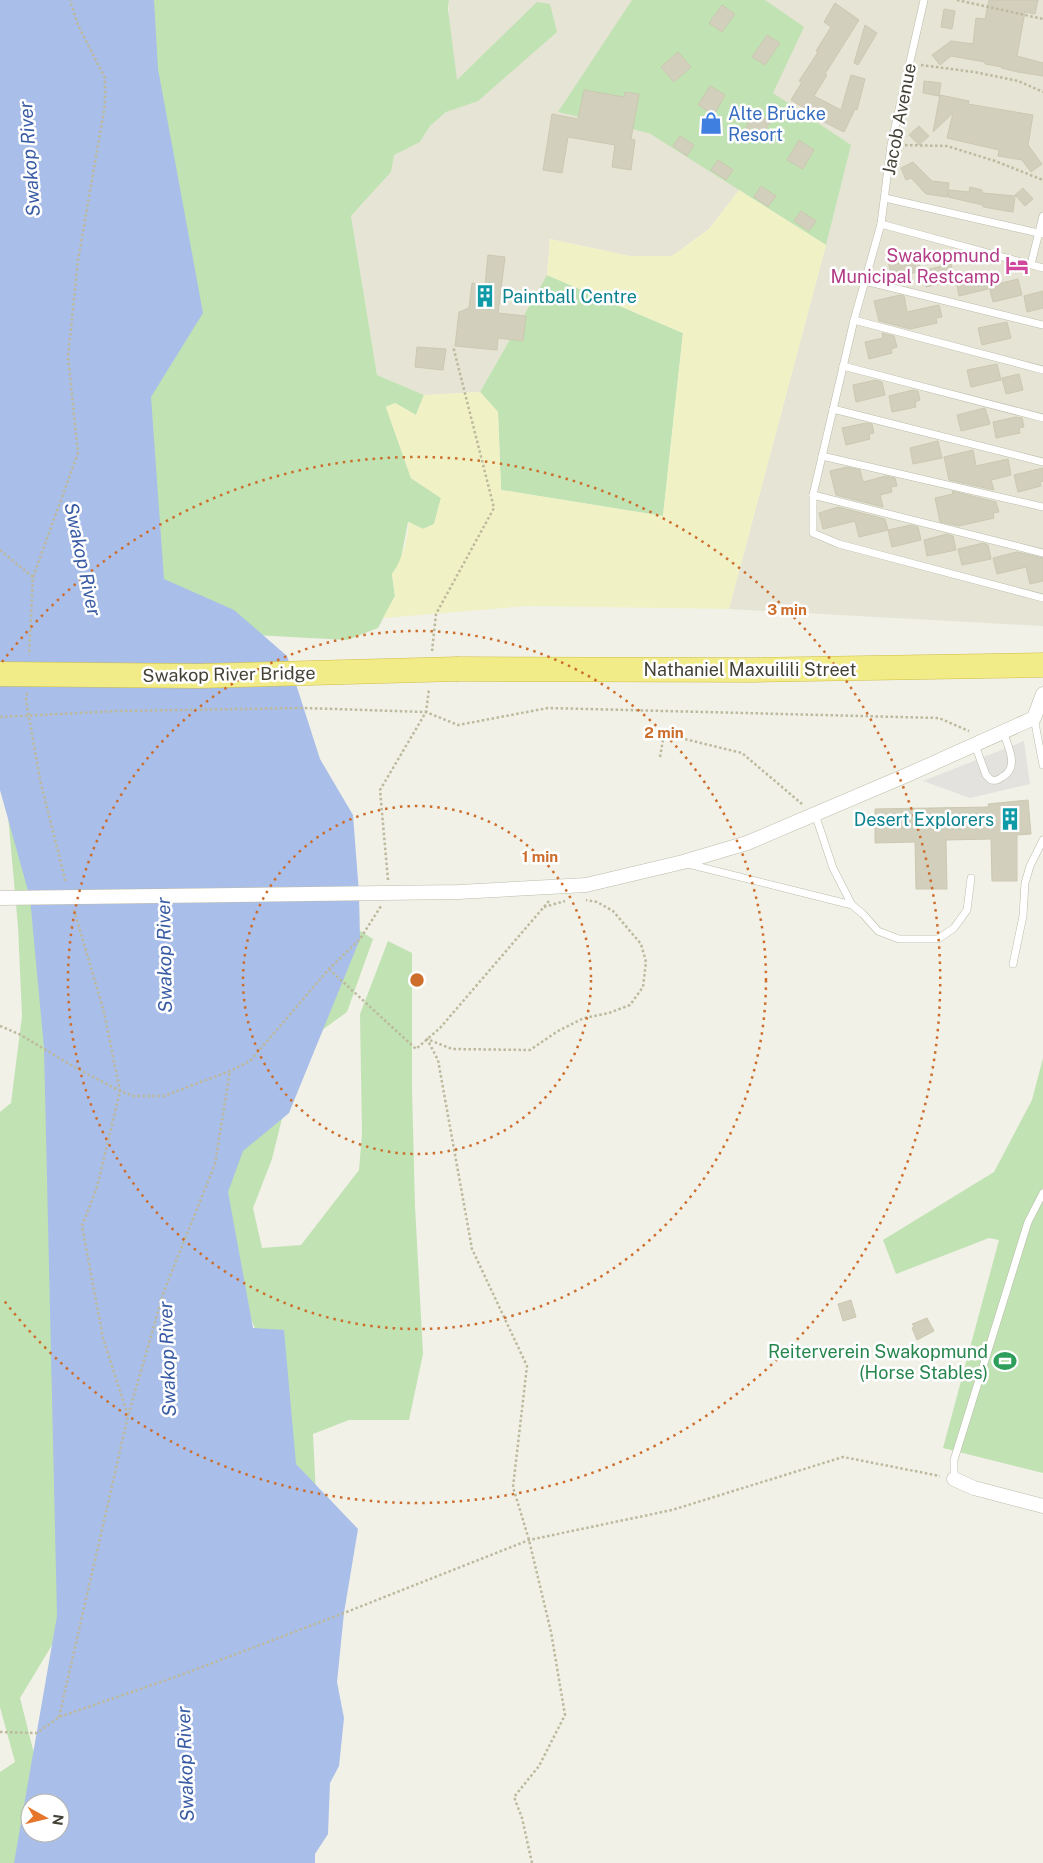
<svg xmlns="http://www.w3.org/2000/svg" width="1043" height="1863" font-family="'Public Sans',sans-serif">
	<rect width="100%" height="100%" fill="#f1f1e7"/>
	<polygon fill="#e5e4d5" points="449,0 1043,0 1043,626 729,609 826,245 739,190 709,229 672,256 630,256 550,239 547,275 480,392 424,395 377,375 351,216 391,172 393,155 420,142 430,126 446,112"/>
	<g fill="#c1e2b3">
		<polygon points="0,0 449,0 448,9 457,80 537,2 550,4 557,32 478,101 446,112 430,126 420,142 394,155 391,172 351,216 377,375 424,395 416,415 395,403 386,407 411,478 441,498 434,524 423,529 408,522 400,563 392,574 395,596 378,628 347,640 181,631 338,917 373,939 347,1012 300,1046 272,1159 253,1208 262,1248 301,1245 359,1170 362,1134 360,1014 388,941 412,953 412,1089 415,1206 423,1354 409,1420 349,1420 313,1434 319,1558 267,1357 216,1235 72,1612 20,1698 46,1801 30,1803 30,1833 60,1833 103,1863 0,1863 0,1772 15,1762 0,1707 0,1112 11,1103 22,1016 18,926 0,727"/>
		<polygon points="632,0 765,0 804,27 773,93 851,145 826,245 649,133 558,112"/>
		<polygon points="547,275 683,333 663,516 501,490 498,412 480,392"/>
		<polygon points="1043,1058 1043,1473 943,1448 999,1240 989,1238 896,1274 883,1240 994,1172 1032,1100"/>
	</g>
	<path fill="#f0f2c6" d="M739 190 826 245 729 609 527 606 383 618 395 596 392 574C403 559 407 540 409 522L423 529 434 524 441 498 411 478 386 407 395 403 416 415 424 395 480 392 498 412 501 490 663 516 683 333 547 275 550 239 630 256H672L709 229Z"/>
	<polygon fill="#e3e2de" points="1024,741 1030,784 970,798 923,781"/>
	<path fill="#a9bee9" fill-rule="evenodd" d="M0 0H154L158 69 203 313 151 397 164 579 234 610 287 656 320 759 353 815 359 893 360 939 289 1113 243 1151 228 1192 253 1328 284 1330 296 1464 358 1529 344 1613 337 1682 344 1718 339 1766 330 1783 328 1834 315 1854V1863H14L57 1616 44 1048 30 898 0 790ZM30 1803H60V1833H30Z"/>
	<g fill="#d2cfbd" stroke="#ccc8b1">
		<polygon points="989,0 1038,0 1035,14 1025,12 1017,56 1043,63 1043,76 1018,72 1001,68 1002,67 985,64 985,62 951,56 940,65 932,55 951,41 973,44 976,18 985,19"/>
		<polygon points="835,3 859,20 825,74 827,75 814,96 841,110 851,75 865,79 857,110 855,109 844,132 814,117 815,115 791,100 802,82 799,81 818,52 816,51 831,27 824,22"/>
		<polygon points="722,5 735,14 722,32 709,23"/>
		<polygon points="944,9 955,11 952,29 941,27"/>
		<polygon points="865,25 877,33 858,65 854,63"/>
		<polygon points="767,35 780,43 765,65 752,57"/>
		<polygon points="678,52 691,67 674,82 661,67"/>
		<polygon points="924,81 941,83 939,96 923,93"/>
		<polygon points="710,86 725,95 714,115 698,105"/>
		<polygon points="584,90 624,97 625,92 639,94 631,139 635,140 631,170 612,167 615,145 568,137 562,173 543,170 552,114 578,119"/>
		<polygon points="940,95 969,101 968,104 1033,115 1028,145 1042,164 1031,172 1022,160 998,156 999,150 947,138 953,113 933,132"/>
		<polygon points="755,113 770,122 758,141 743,132"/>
		<polygon points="919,126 929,136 919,145 909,135"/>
		<polygon points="680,136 694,145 687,156 673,146"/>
		<polygon points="799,140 814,150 803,169 787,160"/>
		<polygon points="718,160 733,170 726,180 711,170"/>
		<polygon points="913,162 932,181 949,183 947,197 926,194 911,178 906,180 901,168"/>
		<polygon points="761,186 776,196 768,207 754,197"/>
		<polygon points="970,187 982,190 982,193 1015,196 1013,212 983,207 983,205 948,197 949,190 969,192"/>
		<polygon points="1023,188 1033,199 1025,206 1015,195"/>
		<polygon points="801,211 816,221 809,231 794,221"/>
		<polygon points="917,254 921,271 892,278 888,261"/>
		<polygon points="488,255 505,257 498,313 526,316 523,341 498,338 497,350 455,346 459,312 469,308 472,283 485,285"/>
		<polygon points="951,264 955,280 926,287 922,271"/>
		<polygon points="985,272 988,289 959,296 956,279"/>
		<polygon points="1018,279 1022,295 993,302 989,286"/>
		<polygon points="1043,291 1043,308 1027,312 1024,296"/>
		<polygon points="900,295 904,296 907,312 939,305 942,317 936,318 937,323 910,329 879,321 874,301"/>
		<polygon points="1007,322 1011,338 982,345 978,328"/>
		<polygon points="882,333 894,336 897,347 891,349 892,353 869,359 865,342 883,338"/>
		<polygon points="417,347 446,349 443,370 415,367"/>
		<polygon points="997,364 1001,380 971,387 967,370"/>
		<polygon points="1019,374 1023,390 1006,394 1002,378"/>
		<polygon points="876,380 882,382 885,395 856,402 853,385"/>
		<polygon points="913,390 918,391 920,400 915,402 916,407 892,412 889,396"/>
		<polygon points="985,408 990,424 961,431 957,415"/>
		<polygon points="1016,417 1022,418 1024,427 1019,428 1020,433 996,438 993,422"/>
		<polygon points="866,423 872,424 874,433 869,434 870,439 846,445 842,428"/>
		<polygon points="938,441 942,458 913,464 910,448"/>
		<polygon points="973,450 976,466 1008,459 1011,475 991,480 994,490 949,480 944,457"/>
		<polygon points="847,467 860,470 863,482 886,476 895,478 897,486 891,487 892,492 880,495 883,507 836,495 830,471"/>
		<polygon points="1043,468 1043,481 1040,482 1041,486 1018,492 1014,475"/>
		<polygon points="952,491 996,502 999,512 993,513 994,518 959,526 940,522 935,498 953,494"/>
		<polygon points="838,507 885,519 888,530 859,537 855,521 823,529 819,513"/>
		<polygon points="911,525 918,527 921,540 892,547 888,530"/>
		<polygon points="947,534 953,536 956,550 927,556 924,540"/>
		<polygon points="983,543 988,545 991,559 962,565 958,549"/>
		<polygon points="1017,552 1043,558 1043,581 1030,584 1026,567 997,574 993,558"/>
		<polygon points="1028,800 1031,834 1017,835 1017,881 992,881 991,839 946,840 947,889 916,889 915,842 875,843 875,809 989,807 988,804"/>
		<polygon points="851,1300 856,1317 843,1321 838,1304"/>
		<polygon points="927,1318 934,1331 917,1340 912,1328 914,1326 912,1324"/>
	</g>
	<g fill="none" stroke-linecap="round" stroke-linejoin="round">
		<defs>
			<g id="service">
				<polyline points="924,0 891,145 881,224 854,320 813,495 813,533 839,544 1043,598"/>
				<polyline points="885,198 1043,234"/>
				<polyline points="881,224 1043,268"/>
				<polyline points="1031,264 1043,216"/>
				<polyline points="865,281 1043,325"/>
				<polyline points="854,320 1043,370"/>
				<polyline points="843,366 1043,418"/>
				<polyline points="833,409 1043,462"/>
				<polyline points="822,456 1043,507"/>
				<polyline points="813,495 1043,553"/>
				<polyline points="1034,718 1043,765"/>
				<path d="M975 745 986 775 991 780C996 781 998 780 1002 777 1020 768 1008 746 1003 732"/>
				<polyline points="815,814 833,868 852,905"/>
				<polyline points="688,864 852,905 863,914 878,931 899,939 938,939 954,928 967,910 971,878"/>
				<polyline points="1013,964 1023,916 1025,883 1030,866 1043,840"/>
				<polyline points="954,1479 954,1460 1028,1222 1043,1193"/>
			</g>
			<g id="minor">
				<polyline points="0,898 458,892 586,885 683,862 747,843 907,775 1034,718 1043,694"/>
				<polyline points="954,1479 974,1488 1043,1506"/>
			</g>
			<polyline id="trunk" points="458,669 753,670 1043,665"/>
		</defs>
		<use href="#service" stroke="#bcbbaa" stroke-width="8"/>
		<use href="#minor" stroke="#bcbbaa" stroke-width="15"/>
		<use href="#trunk" stroke="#cebe45" stroke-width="25"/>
		<g stroke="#bcb99d" stroke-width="2.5" stroke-dasharray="2.5 2.5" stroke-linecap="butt">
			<polyline points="957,0 1043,19"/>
			<polyline points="921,65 974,72 1018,81 1043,92"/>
			<polyline points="900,145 947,146 995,161 1043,180"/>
			<polyline points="0,550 33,577 29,655"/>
			<polyline points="33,577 78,453 68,357 78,260 105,105 105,78 78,25 70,0"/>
			<polyline points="432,651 436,614 494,508 453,346"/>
			<polyline points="27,693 26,700 40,780 66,883"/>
			<polyline points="0,717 117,711 303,708 426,712 458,725 548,708 939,718 969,731"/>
			<polyline points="660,757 664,734 742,753 802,804"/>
			<polyline points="388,880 380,790 426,712 429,689"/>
			<polyline points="544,907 565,901"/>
			<polyline points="74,910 104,1012 120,1091 97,1187 82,1226 103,1338 128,1416"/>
			<polyline points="329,969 416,1049 440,1028 549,901"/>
			<polyline points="0,1026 19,1034 76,1068 120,1091 134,1096 164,1096 230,1071 250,1061 329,969 360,939 381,906"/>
			<polyline points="59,1717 128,1416 164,1291 215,1164 230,1071"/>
			<polyline points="0,1732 37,1733 59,1717 181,1675 344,1613 529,1540 672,1510 843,1457 940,1476"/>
			<polyline points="532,1863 522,1818 514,1797 539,1766 565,1715 551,1632 529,1540 513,1487 527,1366 472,1249 438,1060 427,1039 452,1049 530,1050 558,1031 584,1018 609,1013 630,1005 643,987 646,962 641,944 613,911 597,902 586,900"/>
		</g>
		<use href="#service" stroke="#fff" stroke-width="7"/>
		<use href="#minor" stroke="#fff" stroke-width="14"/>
		<use href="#trunk" stroke="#f2ec88" stroke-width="24"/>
		<defs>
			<polyline id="trunk-bridge" points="0,674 199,676 458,669"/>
		</defs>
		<use href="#trunk-bridge" stroke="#cebe45" stroke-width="25" stroke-linecap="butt"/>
		<use href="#trunk-bridge" stroke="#f2ec88" stroke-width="24"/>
	</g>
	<g fill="none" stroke="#cd6e2d" stroke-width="2.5" stroke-dasharray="2.5 5">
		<circle cx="417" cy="980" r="174"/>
		<circle cx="417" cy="980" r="349"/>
		<path d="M2 662A523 523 0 1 1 2 1298"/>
	</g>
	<defs>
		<symbol id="shop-bare" viewBox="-9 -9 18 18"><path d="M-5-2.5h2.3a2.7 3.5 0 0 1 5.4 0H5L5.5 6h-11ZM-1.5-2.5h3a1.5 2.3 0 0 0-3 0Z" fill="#3f7fe0" stroke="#fff" stroke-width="2.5" paint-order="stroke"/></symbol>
		<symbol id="hotel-bare" viewBox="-9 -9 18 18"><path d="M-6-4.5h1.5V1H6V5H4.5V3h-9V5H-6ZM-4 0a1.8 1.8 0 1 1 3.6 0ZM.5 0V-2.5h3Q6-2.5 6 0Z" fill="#d1479c" stroke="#fff" stroke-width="2.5" paint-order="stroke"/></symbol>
		<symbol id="building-bare" viewBox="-9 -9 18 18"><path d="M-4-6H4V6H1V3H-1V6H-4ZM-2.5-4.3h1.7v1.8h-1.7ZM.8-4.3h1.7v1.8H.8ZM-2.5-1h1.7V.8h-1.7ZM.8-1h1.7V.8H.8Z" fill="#0f9aa8" stroke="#fff" stroke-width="2.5" paint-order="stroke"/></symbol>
		<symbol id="stadium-bare" viewBox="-9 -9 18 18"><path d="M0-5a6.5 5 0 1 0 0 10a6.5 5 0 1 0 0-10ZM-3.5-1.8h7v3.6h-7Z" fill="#2e9e5b" stroke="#fff" stroke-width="2.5" paint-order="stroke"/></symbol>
	</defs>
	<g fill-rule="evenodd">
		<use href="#shop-bare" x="695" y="107" width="32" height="32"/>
		<use href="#hotel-bare" x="1001" y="249" width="32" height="32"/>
		<use href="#building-bare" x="469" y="280" width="32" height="32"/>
		<use href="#building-bare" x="994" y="803" width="32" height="32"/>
		<use href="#stadium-bare" x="989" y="1345" width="32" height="32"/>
	</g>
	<g text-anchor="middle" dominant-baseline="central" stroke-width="5" stroke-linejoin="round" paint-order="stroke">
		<g font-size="18" fill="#366cbe" stroke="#fff" text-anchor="start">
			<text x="728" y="113">Alte Brücke<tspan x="728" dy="21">Resort</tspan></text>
		</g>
		<g font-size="18" fill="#444236" stroke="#fff">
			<text transform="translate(899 119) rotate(-79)">Jacob Avenue</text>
			<text x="750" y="669">Nathaniel Maxuilili Street</text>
			<text transform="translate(229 674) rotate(-1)">Swakop River Bridge</text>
		</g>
		<g font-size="18" fill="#b23c85" stroke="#fff" text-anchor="end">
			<text x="1000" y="255">Swakopmund<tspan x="1000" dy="21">Municipal Restcamp</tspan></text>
		</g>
		<g font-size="18" fill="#0d838f" stroke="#fff" text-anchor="start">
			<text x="502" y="296">Paintball Centre</text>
			<text x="994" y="819" text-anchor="end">Desert Explorers</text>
		</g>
		<g font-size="18" fill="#27864d" stroke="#fff" text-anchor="end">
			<text x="988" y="1351">Reiterverein Swakopmund<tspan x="988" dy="21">(Horse Stables)</tspan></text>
		</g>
		<g font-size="19" font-style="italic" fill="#3a5ca5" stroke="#fff">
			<text transform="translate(29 159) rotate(-94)">Swakop River</text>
			<text transform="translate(83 559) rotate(78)">Swakop River</text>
			<text transform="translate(164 955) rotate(-91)">Swakop River</text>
			<text transform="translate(167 1359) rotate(-92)">Swakop River</text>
			<text transform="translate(185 1764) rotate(-92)">Swakop River</text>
		</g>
	</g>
	<circle cx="417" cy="980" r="8" fill="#cd6e2d" stroke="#fff" stroke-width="2.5"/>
	<g font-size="15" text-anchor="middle" font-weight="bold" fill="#cd6e2d" stroke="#fff" stroke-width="5" stroke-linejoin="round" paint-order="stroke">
		<text x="787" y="615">3 min</text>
		<text x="664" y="738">2 min</text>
		<text x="540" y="862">1 min</text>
	</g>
	<g transform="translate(45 1818) rotate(98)"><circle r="24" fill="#ffffff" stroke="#b4b3af"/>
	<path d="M0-4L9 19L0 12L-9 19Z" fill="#e5762b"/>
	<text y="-8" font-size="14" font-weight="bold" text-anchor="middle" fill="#444236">N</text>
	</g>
</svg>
